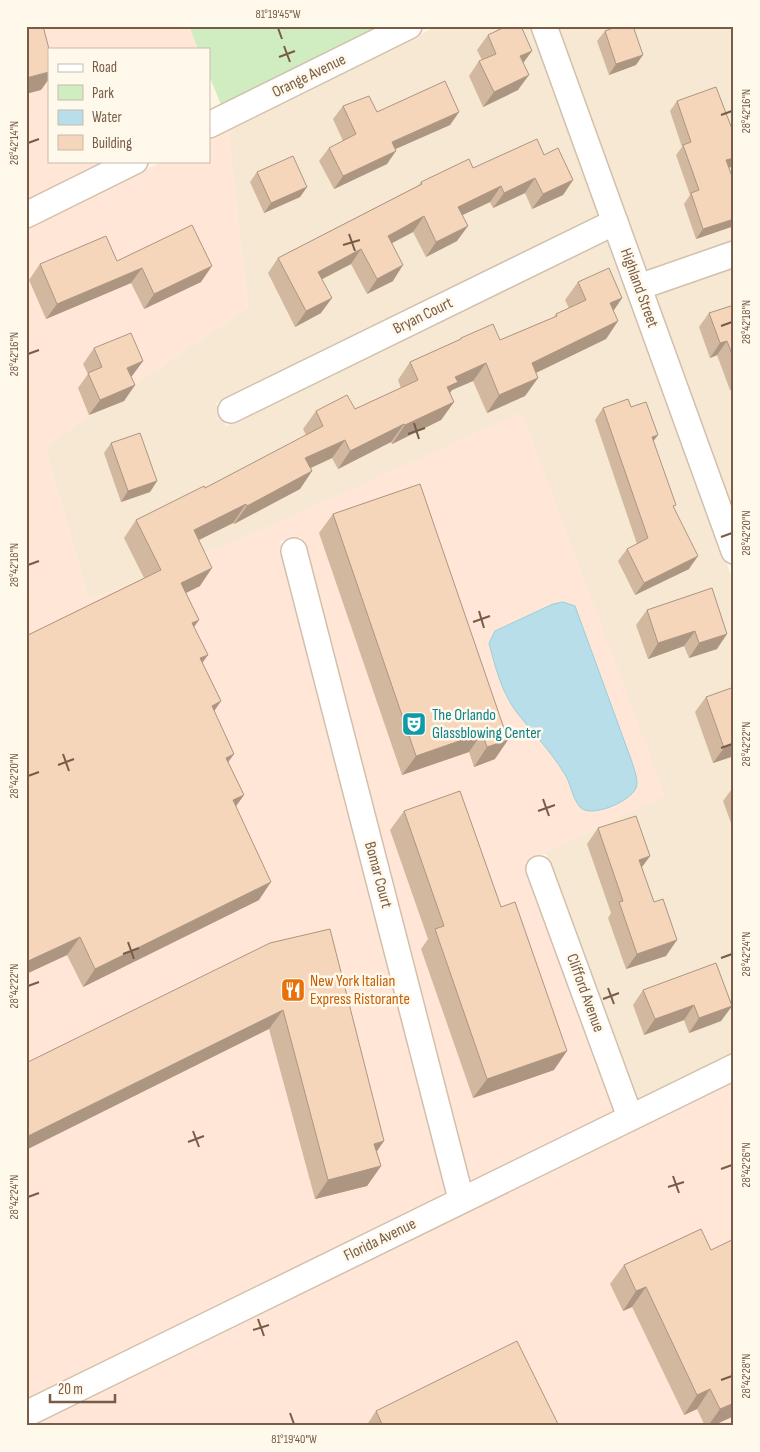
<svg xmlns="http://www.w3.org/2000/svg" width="760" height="1452" font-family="'Sofia Sans Condensed',sans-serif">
	<rect width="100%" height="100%" fill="#fef6e4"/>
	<g fill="#f6e8d2">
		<polygon points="437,26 532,26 601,215 216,403 226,426 610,239 734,584 734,1053 636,1100 546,854 541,855 522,413 250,535 89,600 45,446 248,308 228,129"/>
		<polygon points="556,26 734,26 734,241 645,272"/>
		<polygon points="734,267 734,518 654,295"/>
	</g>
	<g fill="#ffe6d7" fill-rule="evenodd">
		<polygon points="26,26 189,26 198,49 49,49 49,161 107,161 26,201"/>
		<path d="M228 129 248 308 45 446 89 600 250 535 522 412 665 796 525 862 616 1110 469 1182 301 537 280 541 448 1192 26 1400V229L163 161H209V139ZM575 606 632 762 637 779V786L575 797 566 774 545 745Z"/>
		<polygon points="734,1080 734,1426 31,1426 466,1211 475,1209 475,1207"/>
	</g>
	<polygon fill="#d0edc1" points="189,26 380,26 221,105 209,75 209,49 198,49"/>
	<path fill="#b7dee9" stroke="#9ccddb" d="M563 602 575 606 632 762C634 770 639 780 636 788 631 801 591 819 580 807 572 798 571 783 564 773 550 750 531 731 515 710 501 690 495 666 489 643L495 631 553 604Z"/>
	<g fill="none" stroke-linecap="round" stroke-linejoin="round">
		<defs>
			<g id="minor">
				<polyline points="544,26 734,551"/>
				<polyline points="209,125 409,26"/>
				<polyline points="26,215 135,161"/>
				<polyline points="639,287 734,254"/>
				<polyline points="231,410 615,222"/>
				<polyline points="294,551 461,1199"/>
				<polyline points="539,869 630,1117"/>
				<polyline points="26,1414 734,1067"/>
			</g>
		</defs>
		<use href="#minor" stroke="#d2c0ac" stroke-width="28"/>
		<use href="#minor" stroke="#fff" stroke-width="25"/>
	</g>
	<g fill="#d3b8a0">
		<polygon points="605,31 636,65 609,75 597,41"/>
		<polygon points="488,35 523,63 518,90 483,107 469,76 479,61 482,60 477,50"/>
		<polygon points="677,101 734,134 734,166 729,167 734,182 734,226 696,239 684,204 690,195 676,155 682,147 670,111"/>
		<polygon points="343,106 377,112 459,112 450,125 395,149 387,164 334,189 319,161 329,148 343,141 333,119"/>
		<polygon points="544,155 573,180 563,195 532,209 525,193 493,208 490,202 462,215 457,241 426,257 413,232 392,243 393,281 367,294 351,264 322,279 321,313 295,327 268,273 278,258 419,185 421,182 473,168"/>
		<polygon points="257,172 307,187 300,197 264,213 250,182"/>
		<polygon points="117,261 201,282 144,309 131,283 46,319 29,280 40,264"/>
		<polygon points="578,282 622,298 613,311 618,321 606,339 536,373 538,378 525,396 487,413 473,381 452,390 450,393 454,402 441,420 392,444 391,442 338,469 332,458 311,468 312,471 300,489 234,524 233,523 198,540 200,586 185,593 194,627 208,655 202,662 221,701 214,711 234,754 228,762 244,795 236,806 259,900 83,987 67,955 26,974 26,636 144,578 124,538 136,520 205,488 306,435 303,429 316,411 355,409 401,388 398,380 410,362 459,340 461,338 500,340 554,317 556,314 569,308 565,300"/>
		<polygon points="734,305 734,388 730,390 717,355 710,358 699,327 709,313"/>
		<polygon points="94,348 143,361 131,377 135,385 124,401 89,415 78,388 88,374 83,364"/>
		<polygon points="631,407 653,441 674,508 689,569 635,595 618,561 627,549 637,544 595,420 603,408"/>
		<polygon points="111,443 157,481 150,492 121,502 104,453"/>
		<polygon points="420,484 495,759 474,767 469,752 402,775 319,533 333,514"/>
		<polygon points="712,588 717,649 689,658 684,646 648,659 636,625 647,610"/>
		<polygon points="706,697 734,756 713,763 695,712"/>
		<polygon points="734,786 734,831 723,801"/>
		<polygon points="404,811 554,1070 473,1098 421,949 428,939 390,830"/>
		<polygon points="598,828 650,856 642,867 666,956 626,969 608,918 611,913 587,844"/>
		<polygon points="270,943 377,1152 381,1166 367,1186 315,1199 269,1029"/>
		<polygon points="643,990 732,1006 721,1021 689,1033 684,1020 644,1035 633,1005"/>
		<polygon points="701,1229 734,1416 712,1426 705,1426 697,1409 684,1415 632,1307 623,1311 610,1284 624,1265"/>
		<polygon points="376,1411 559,1426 366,1426"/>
	</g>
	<g fill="#ac9682">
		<polygon points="532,51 521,66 520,56"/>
		<polygon points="643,55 636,65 609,75 616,64"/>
		<polygon points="49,72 49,79 41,90 26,94 26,78"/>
		<polygon points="529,75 518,90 483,107 494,92"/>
		<polygon points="459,112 450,125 382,155 392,142"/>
		<polygon points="396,151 387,164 334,189 343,176"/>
		<polygon points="734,158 734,166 719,171 726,160"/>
		<polygon points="535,178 525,193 493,208 504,193"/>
		<polygon points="573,180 563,195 532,209 543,194"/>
		<polygon points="501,186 490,202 448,222 458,207"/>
		<polygon points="307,187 300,197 264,213 271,203"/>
		<polygon points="424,216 413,232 377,251 388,236"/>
		<polygon points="734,219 734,226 696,239 703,229"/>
		<polygon points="468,226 457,241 426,257 436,242"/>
		<polygon points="361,249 351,264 307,287 318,272"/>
		<polygon points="403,265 393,281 367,294 377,279"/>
		<polygon points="212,266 201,282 144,309 154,294"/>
		<polygon points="142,268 131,283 46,319 57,304"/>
		<polygon points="332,298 321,313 295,327 306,311"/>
		<polygon points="622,298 610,316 610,303"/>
		<polygon points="618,321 606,339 519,381 532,363"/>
		<polygon points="727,341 717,355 710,358 720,343"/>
		<polygon points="143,361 132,376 117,383 127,368"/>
		<polygon points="486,363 473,381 452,390 445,400 434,405 455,377"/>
		<polygon points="538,378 525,396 487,413 499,395"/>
		<polygon points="734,383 734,388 730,390"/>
		<polygon points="135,385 124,401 89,415 100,400"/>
		<polygon points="454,402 441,420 392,444 405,425"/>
		<polygon points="404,424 391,442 338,469 350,451"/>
		<polygon points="658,435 649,447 652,437"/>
		<polygon points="345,440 332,458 293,476 305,458"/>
		<polygon points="312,471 300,489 234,524 247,506"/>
		<polygon points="157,481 150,492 121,502 128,491"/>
		<polygon points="246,504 233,523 181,549 194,530"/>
		<polygon points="698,556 689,569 635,595 644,583"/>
		<polygon points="212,568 200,586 168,602 181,583"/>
		<polygon points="199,620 186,638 192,623"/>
		<polygon points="695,631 684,646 648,659 658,643"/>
		<polygon points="727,634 717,649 689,658 699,643"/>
		<polygon points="208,655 195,673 200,658"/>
		<polygon points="221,701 208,720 212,706"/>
		<polygon points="482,733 469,752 402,775 416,756"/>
		<polygon points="508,740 495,759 474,767 487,747"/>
		<polygon points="734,744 734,756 713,763 724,748"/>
		<polygon points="234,754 221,772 226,758"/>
		<polygon points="244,795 231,813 233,800"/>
		<polygon points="650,856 639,871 639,860"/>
		<polygon points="271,882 259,900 83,987 95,969"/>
		<polygon points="80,937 67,955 26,974 26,962"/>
		<polygon points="677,940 666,956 626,969 637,954"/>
		<polygon points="694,1005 684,1020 644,1035 655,1019"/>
		<polygon points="732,1006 721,1021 689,1033 699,1018"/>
		<polygon points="283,1010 269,1029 26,1150 26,1137"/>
		<polygon points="567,1051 554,1070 473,1098 487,1079"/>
		<polygon points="384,1141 371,1160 374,1144"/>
		<polygon points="381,1166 367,1186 315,1199 328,1180"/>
		<polygon points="646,1287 632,1307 623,1311 636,1291"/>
		<polygon points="710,1389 697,1409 684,1415 697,1395"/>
		<polygon points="734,1403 734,1416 712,1426 708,1426 720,1409"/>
	</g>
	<g fill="#f5d6ba" stroke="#ac9682">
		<polygon points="26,26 43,26 49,49 49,72 26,78"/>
		<polygon points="507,26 521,26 532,51 520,56 529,75 494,92 479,61 496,54 488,35"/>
		<polygon points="618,26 633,26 643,55 616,64 605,31"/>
		<polygon points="445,81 459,112 392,142 396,151 343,176 329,148 356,134 343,106 369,96 377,112"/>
		<polygon points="716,87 734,134 734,158 726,160 734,182 734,219 703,229 691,193 699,190 683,145 691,142 677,101"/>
		<polygon points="537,139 544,155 558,148 573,180 543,194 535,178 504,193 501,186 458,207 468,226 436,242 424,216 388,236 403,265 377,279 361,249 318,272 332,298 306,311 278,258 422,184 421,182 469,159 473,168"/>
		<polygon points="293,156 307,187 271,203 257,172"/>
		<polygon points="192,225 212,266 154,294 142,268 57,304 40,264 106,236 117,261"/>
		<polygon points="609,268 622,298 610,303 618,321 532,363 538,378 499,395 486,363 455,377 458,382 447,387 454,402 405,425 404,424 350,451 345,440 305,458 312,471 247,506 246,504 194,530 212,568 181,583 199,620 192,623 208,655 200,658 221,701 212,706 234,754 226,758 244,795 233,800 271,882 95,969 80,937 26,962 26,636 161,570 136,520 204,486 205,488 323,426 316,411 347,395 355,409 418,380 410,362 461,339 461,338 493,324 500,340 557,316 556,314 586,300 578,282"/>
		<polygon points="734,305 734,359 727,341 720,343 709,313"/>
		<polygon points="131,333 143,361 127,368 135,385 100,400 88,373 102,367 94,348"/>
		<polygon points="628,399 631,407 646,402 658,435 652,437 676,505 673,506 698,556 644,583 627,549 648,538 603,408"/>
		<polygon points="140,433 157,481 128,491 111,443"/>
		<polygon points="420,484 508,740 487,747 482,733 416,756 333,514"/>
		<polygon points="712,588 727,634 699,643 695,631 658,643 647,610"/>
		<polygon points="734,687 734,744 724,748 706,697"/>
		<polygon points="460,791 501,907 515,902 567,1051 487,1079 435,929 444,926 404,811"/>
		<polygon points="636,816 650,856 639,860 654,902 663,899 677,940 637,954 619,902 623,901 598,828"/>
		<polygon points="330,929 384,1141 374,1144 381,1166 328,1180 283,1010 26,1137 26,1063 270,943"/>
		<polygon points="716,963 732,1006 699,1018 694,1005 655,1019 643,990"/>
		<polygon points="701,1229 711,1250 734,1239 734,1403 720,1409 710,1389 697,1395 646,1287 636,1291 624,1265"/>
		<polygon points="517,1341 559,1426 383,1426 376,1411"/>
	</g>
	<path fill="none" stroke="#785c47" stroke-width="2" d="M278 28 282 39M284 46 290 62M279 57 295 51M721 115 732 111M28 143 39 139M349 234 355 251M343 245 360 240M721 326 732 322M28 354 39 350M414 423 419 439M408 434 425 428M721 537 732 533M28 565 39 561M479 611 484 628M473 622 490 616M721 748 732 744M63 754 69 771M58 765 74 759M28 776 39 772M543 799 549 816M538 811 555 805M128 942 134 959M123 954 139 948M721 958 732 954M28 986 39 982M608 988 614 1004M603 999 619 993M193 1131 199 1147M188 1142 204 1136M721 1169 732 1165M673 1176 679 1193M668 1187 684 1182M28 1197 39 1193M258 1319 264 1336M253 1330 269 1325M721 1380 732 1376M290 1413 294 1424"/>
	<defs>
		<symbol id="theatre-square" viewBox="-11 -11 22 22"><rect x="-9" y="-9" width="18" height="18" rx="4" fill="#0f9aa8" stroke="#fff9ec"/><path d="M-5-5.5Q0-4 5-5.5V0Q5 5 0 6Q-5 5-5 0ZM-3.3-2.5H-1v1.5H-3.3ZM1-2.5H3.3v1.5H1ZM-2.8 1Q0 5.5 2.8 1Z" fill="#fff"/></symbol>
		<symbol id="restaurant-square" viewBox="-11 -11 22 22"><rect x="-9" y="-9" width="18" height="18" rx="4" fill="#e8710a" stroke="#fff9ec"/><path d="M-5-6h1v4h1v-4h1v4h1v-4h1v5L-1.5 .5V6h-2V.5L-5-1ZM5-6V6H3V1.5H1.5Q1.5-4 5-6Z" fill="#fff"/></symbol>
	</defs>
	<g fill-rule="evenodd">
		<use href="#theatre-square" x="400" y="710" width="28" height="28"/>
		<use href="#restaurant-square" x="279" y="976" width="28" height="28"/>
	</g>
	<g text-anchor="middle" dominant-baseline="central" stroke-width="5" stroke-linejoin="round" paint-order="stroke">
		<g font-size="16" fill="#785c47" stroke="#fff9ec">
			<text transform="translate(309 76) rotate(-26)">Orange Avenue</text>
			<text transform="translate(639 288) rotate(70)">Highland Street</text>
			<text transform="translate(423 316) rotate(-26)">Bryan Court</text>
			<text transform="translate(378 875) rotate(75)">Bomar Court</text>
			<text transform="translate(585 993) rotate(70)">Clifford Avenue</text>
			<text transform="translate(380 1240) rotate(-26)">Florida Avenue</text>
		</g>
		<g font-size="16" fill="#0d838f" stroke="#fff9ec" text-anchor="start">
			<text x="432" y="715">The Orlando<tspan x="432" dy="18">Glassblowing Center</tspan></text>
		</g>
		<g font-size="16" fill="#c56008" stroke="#fff9ec" text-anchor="start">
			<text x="310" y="981">New York Italian<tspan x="310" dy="18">Express Ristorante</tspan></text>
		</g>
	</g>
	<rect width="760" height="1452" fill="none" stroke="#fff9ec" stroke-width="55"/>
	<rect x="48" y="48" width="162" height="115" fill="#fff9ec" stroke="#c9baaa"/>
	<rect x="58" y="64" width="25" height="8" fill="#ffffff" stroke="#c9baaa"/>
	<text x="92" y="72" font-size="15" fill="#785c47">Road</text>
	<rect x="58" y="85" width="25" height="15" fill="#d0edc1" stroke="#c9baaa"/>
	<text x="92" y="98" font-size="15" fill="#785c47">Park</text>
	<rect x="58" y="110" width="25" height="15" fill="#b7dee9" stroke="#c9baaa"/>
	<text x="92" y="122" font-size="15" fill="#785c47">Water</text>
	<rect x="58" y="135" width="25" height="15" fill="#f5d6ba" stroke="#c9baaa"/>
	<text x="92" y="148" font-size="15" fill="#785c47">Building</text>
	<path d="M50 1394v8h65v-8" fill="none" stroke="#785c47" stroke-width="2.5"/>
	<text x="58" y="1394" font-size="15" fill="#785c47" stroke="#fff9ec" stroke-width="4" paint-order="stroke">20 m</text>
	<rect x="28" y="28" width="704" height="1396" fill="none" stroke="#785c47" stroke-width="2"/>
	<g font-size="12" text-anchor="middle" fill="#785c47">
		<text x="278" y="18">81°19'45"W</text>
		<text transform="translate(746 111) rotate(-90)" y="4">28°42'16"N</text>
		<text transform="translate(14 143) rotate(-90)" y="4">28°42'14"N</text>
		<text transform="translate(746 322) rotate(-90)" y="4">28°42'18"N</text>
		<text transform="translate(14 354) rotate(-90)" y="4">28°42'16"N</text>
		<text transform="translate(746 533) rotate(-90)" y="4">28°42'20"N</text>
		<text transform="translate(14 565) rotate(-90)" y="4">28°42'18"N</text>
		<text transform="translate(746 744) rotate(-90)" y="4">28°42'22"N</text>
		<text transform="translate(14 776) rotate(-90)" y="4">28°42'20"N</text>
		<text transform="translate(746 954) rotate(-90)" y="4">28°42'24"N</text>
		<text transform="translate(14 986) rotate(-90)" y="4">28°42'22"N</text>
		<text transform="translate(746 1165) rotate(-90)" y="4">28°42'26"N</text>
		<text transform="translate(14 1197) rotate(-90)" y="4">28°42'24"N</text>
		<text transform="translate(746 1376) rotate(-90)" y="4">28°42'28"N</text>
		<text x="294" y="1443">81°19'40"W</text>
	</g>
</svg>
